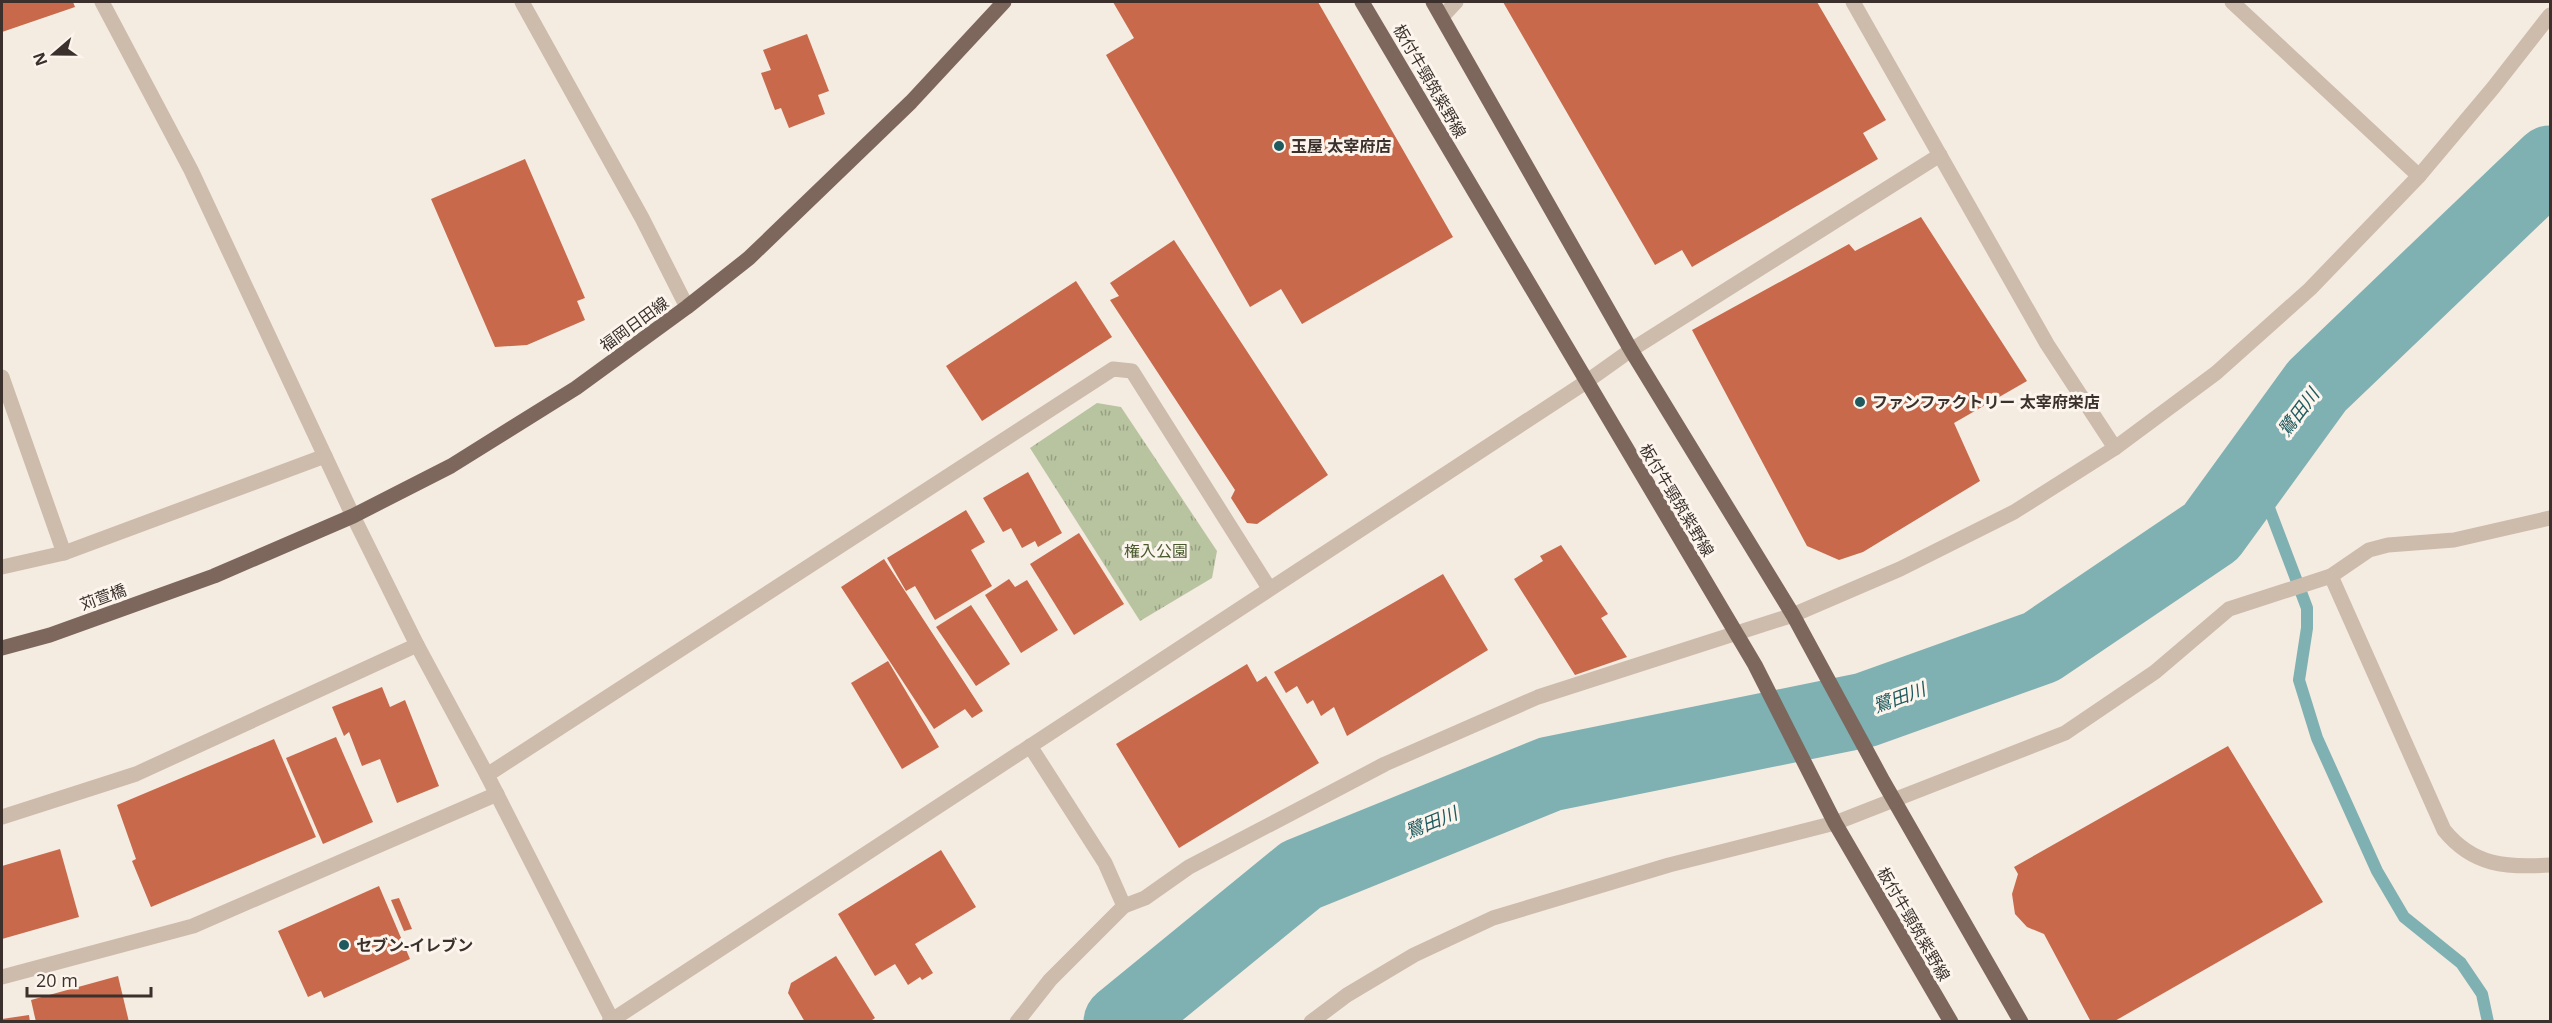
<svg xmlns="http://www.w3.org/2000/svg" width="2552" height="1023" font-family="'Open Sans','Noto Sans JP',sans-serif">
	<defs>
		<pattern id="grass-tufts" width="24" height="20" patternUnits="userSpaceOnUse" patternTransform="scale(1.5)"><rect width="24" height="20" fill="#b8c4a0"/><path d="M3 7l-1-3M5 7V3M7 7l1-3M15 17l-1-3M17 17v-4M19 17l1-3" fill="none" stroke="#97a083"/></pattern>
	</defs>
	<rect width="100%" height="100%" fill="#f4ebe1"/>
	<polygon fill="url(#grass-tufts)" points="1097,403 1121,407 1217,551 1212,578 1140,621 1030,448"/>
	<g fill="none" stroke-linecap="round" stroke-linejoin="round">
		<polyline stroke="#7fb0b2" stroke-width="12" points="2255,471 2307,608 2307,628 2299,680 2317,738 2377,871 2404,917 2461,963 2482,994 2488,1022"/>
		<polyline stroke="#7fb0b2" stroke-width="75" points="1121,1022 1301,875 1550,774 1865,710 2041,647 2211,532 2317,386 2550,163"/>
	</g>
	<g fill="#c8694b">
		<polygon points="2,2 73,2 75,7 2,32"/>
		<polygon points="1113,2 1318,2 1453,237 1302,324 1281,289 1250,307 1106,55 1134,38"/>
		<polygon points="1503,2 1817,2 1886,120 1863,133 1878,159 1692,267 1682,250 1655,265"/>
		<polygon points="807,34 829,91 818,95 825,114 789,128 781,108 775,110 761,73 771,70 763,50"/>
		<polygon points="525,159 585,298 577,301 585,320 527,345 495,347 431,199"/>
		<polygon points="1921,217 2027,381 1954,423 1980,481 1863,552 1839,560 1807,546 1692,330 1849,244 1855,251"/>
		<polygon points="1174,240 1328,475 1257,524 1247,523 1231,498 1235,490 1110,300 1119,296 1110,283"/>
		<polygon points="1076,281 1112,337 982,421 946,366"/>
		<polygon points="1028,472 1062,533 1038,547 1035,541 1022,548 1011,528 1003,532 983,498"/>
		<polygon points="966,510 985,542 971,550 992,586 935,620 915,586 906,591 887,558"/>
		<polygon points="1079,533 1124,604 1074,635 1030,564"/>
		<polygon points="1561,545 1608,614 1601,618 1627,657 1575,675 1514,579 1543,561 1540,556"/>
		<polygon points="884,559 983,711 972,718 965,709 934,729 841,587"/>
		<polygon points="1443,574 1488,650 1347,736 1334,707 1321,716 1313,700 1307,704 1297,686 1286,693 1274,672"/>
		<polygon points="1009,579 1015,587 1027,580 1058,630 1021,653 985,595"/>
		<polygon points="971,605 1010,664 976,686 936,627"/>
		<polygon points="888,661 939,747 902,769 851,683"/>
		<polygon points="1247,664 1257,682 1266,676 1319,763 1179,848 1116,744"/>
		<polygon points="382,687 390,707 405,700 439,786 397,803 380,759 362,766 349,732 344,736 332,707"/>
		<polygon points="336,737 373,822 323,844 286,758"/>
		<polygon points="274,739 316,837 151,907 132,861 136,859 117,805"/>
		<polygon points="2228,746 2323,902 2113,1022 2091,1022 2044,934 2027,927 2015,914 2012,894 2018,874 2014,867"/>
		<polygon points="60,849 79,917 2,939 2,866"/>
		<polygon points="941,850 976,907 915,944 933,973 922,980 920,977 908,985 895,964 875,976 838,914"/>
		<polygon points="379,886 410,959 324,998 321,991 308,997 278,931"/>
		<polygon points="399,898 412,929 404,931 391,900"/>
		<polygon points="836,956 875,1018 869,1022 805,1022 788,993 791,983"/>
		<polygon points="118,976 129,1022 36,1022 31,1000"/>
		<polygon points="29,1015 30,1022 2,1022 2,1019"/>
	</g>
	<g fill="none" stroke-linecap="round" stroke-linejoin="round">
		<g stroke="#cdbbac" stroke-width="15">
			<polyline points="102,2 191,170 353,516 417,645 487,775 613,1022"/>
			<polyline points="522,2 642,218 687,307"/>
			<polyline points="1853,2 2047,344 2115,448"/>
			<polyline points="2232,2 2419,176"/>
			<polyline points="1442,17 1456,2"/>
			<polyline points="2,377 64,553"/>
			<polyline points="2,567 64,553 325,456"/>
			<path d="M2331 576 2444 830C2473 866 2507 868 2550 865"/>
			<polyline points="487,775 1113,369 1132,371 1269,588"/>
			<polyline points="2,817 136,774 417,645"/>
			<polyline points="1124,906 1145,898 1189,867 1385,764 1538,697 1793,615 1900,569 2014,512 2115,448 2216,373 2310,289 2419,176 2493,88 2550,15"/>
			<polyline points="2,977 193,926 497,794"/>
			<polyline points="609,1022 1586,382 1631,350 1940,155"/>
			<polyline points="1017,1022 1050,980 1124,906 1105,863 1030,746"/>
			<polyline points="1311,1022 1347,995 1414,955 1493,918 1669,865 1835,823 2065,733 2155,672 2229,609 2331,576 2369,550 2388,545 2454,540 2550,518"/>
		</g>
		<g stroke="#7d675c" stroke-width="15">
			<polyline points="1362,2 1755,665 1835,823 1951,1022"/>
			<polyline points="1433,2 1631,350 1793,615 1883,781 2021,1022"/>
			<polyline points="2,648 50,635 214,576 353,516 451,466 576,388 687,307 749,258 911,102 1004,2"/>
		</g>
	</g>
	<g fill="#1f5a5e" stroke="#fbf5ee" stroke-width="2">
		<circle cx="1279" cy="146" r="6"/>
		<circle cx="1860" cy="402" r="6"/>
		<circle cx="344" cy="945" r="6"/>
	</g>
	<g text-anchor="middle" dominant-baseline="central" stroke-width="6" stroke-linejoin="round" paint-order="stroke">
		<g font-size="16" fill="#3b302b" stroke="#fbf5ee">
			<text transform="translate(1430 81) rotate(60)">板付牛頸筑紫野線</text>
			<text transform="translate(634 324) rotate(-36)">福岡日田線</text>
			<text transform="translate(1677 500) rotate(59)">板付牛頸筑紫野線</text>
			<text transform="translate(103 597) rotate(-20)">苅萱橋</text>
			<text transform="translate(1914 924) rotate(60)">板付牛頸筑紫野線</text>
		</g>
		<g font-size="16" font-weight="bold" fill="#3b302b" stroke="#fbf5ee" text-anchor="start">
			<text x="1291" y="146">玉屋 太宰府店</text>
			<text x="1872" y="402">ファンファクトリー 太宰府栄店</text>
			<text x="356" y="945">セブン-イレブン</text>
		</g>
		<g font-size="16" fill="#4a5a2e" stroke="#fbf5ee">
			<text x="1156" y="551">権入公園</text>
		</g>
		<g font-size="18" font-style="italic" fill="#1f5a5e" stroke="#fbf5ee">
			<text transform="translate(2298 412) rotate(-53)">鷺田川</text>
			<text transform="translate(1899 697) rotate(-20)">鷺田川</text>
			<text transform="translate(1431 822) rotate(-22)">鷺田川</text>
		</g>
	</g>
	<rect width="2552" height="1023" fill="none" stroke="#3b302b" stroke-width="6"/>
	<g transform="translate(54 54) rotate(250)" stroke="#fbf5ee" stroke-width="4.5" paint-order="stroke">
	<path d="M0-4.5L10 22L0 15L-10 22Z" fill="#3b302b"/>
	<text y="-9" font-size="16" font-weight="bold" text-anchor="middle" fill="#3b302b">N</text>
	</g>
	<path d="M27 987v9h124v-9" fill="none" stroke="#3b302b" stroke-width="3"/>
	<text x="36" y="987" font-size="18" fill="#3b302b" stroke="#fbf5ee" stroke-width="4.5" paint-order="stroke">20 m</text>
</svg>
